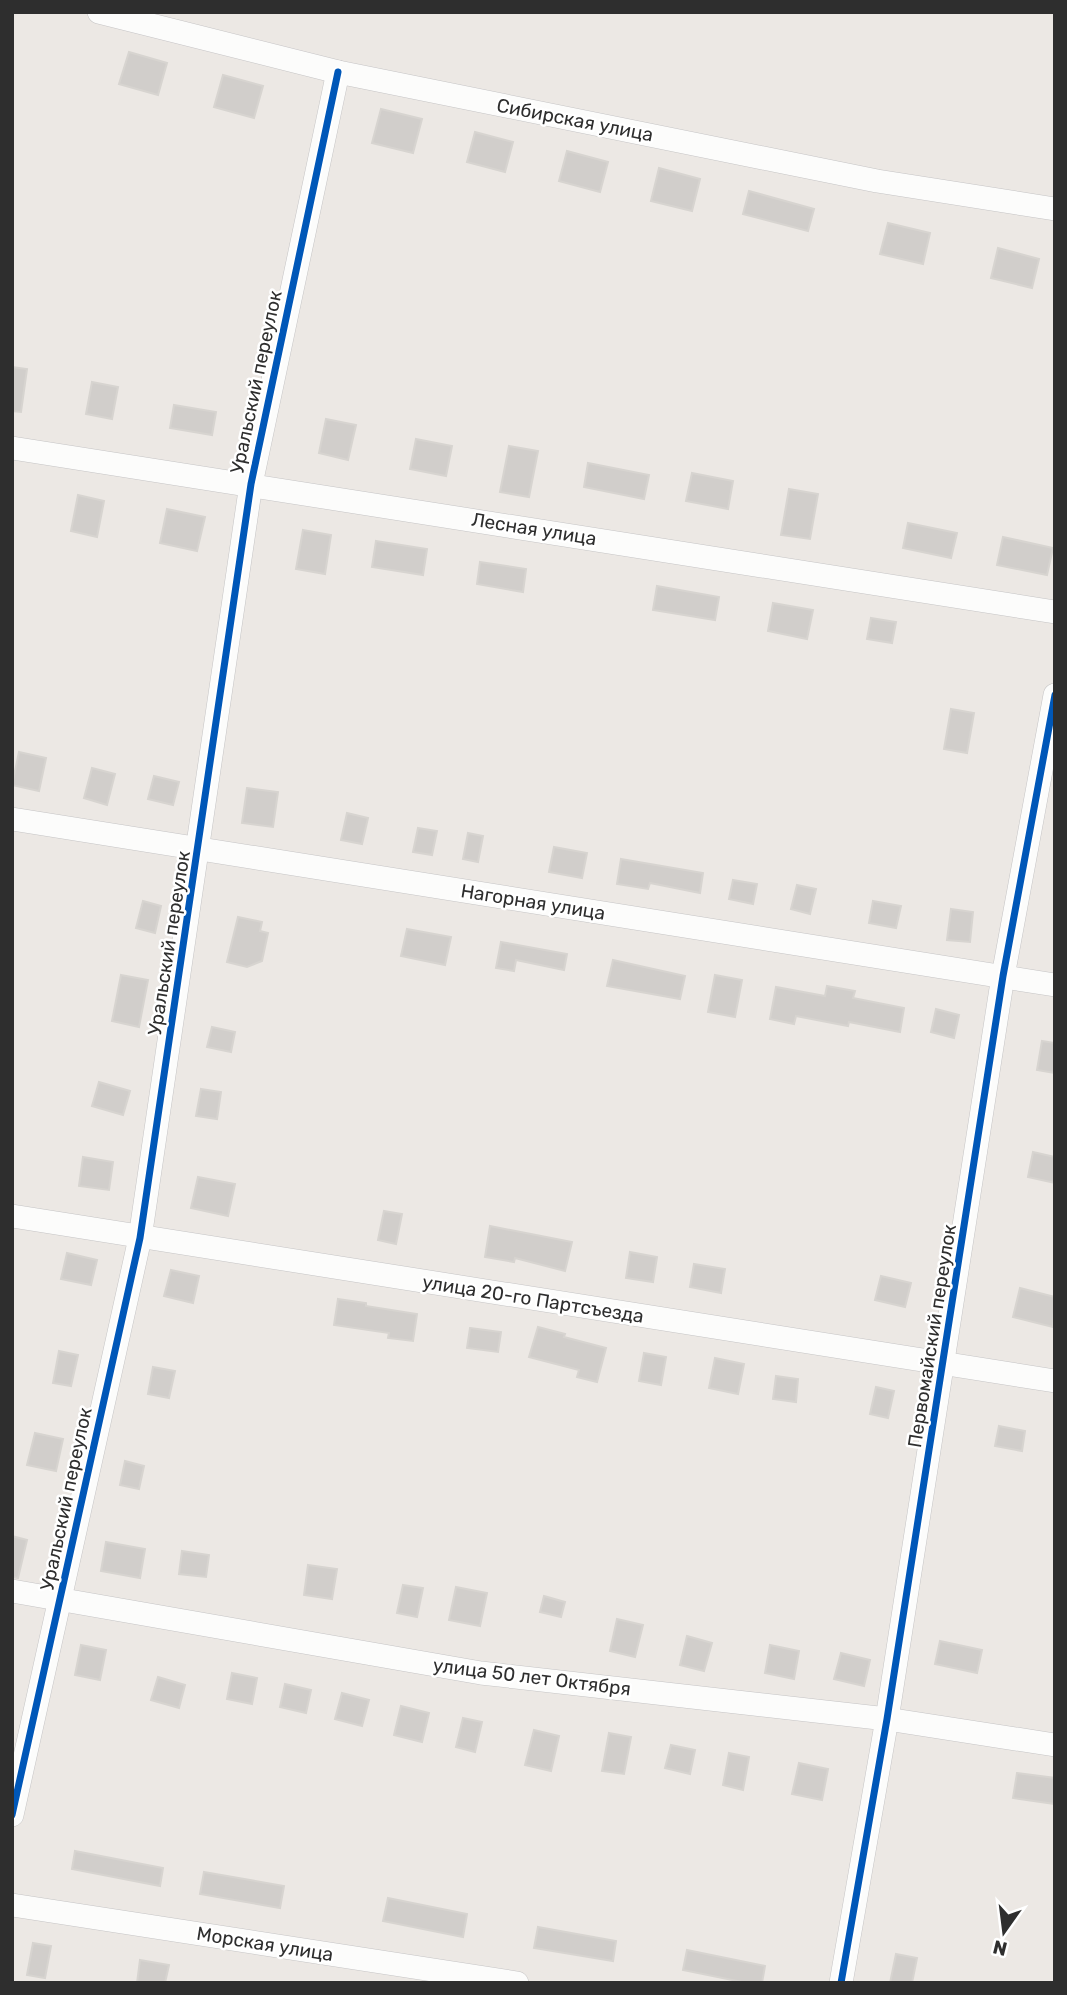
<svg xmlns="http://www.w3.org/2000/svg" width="1067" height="1995" font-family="Rubik,sans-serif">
	<rect width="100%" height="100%" fill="#ece8e4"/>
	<g fill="#d1cecb" stroke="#d7d4d0" stroke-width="2">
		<polygon points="129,52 167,63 158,95 119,84"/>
		<polygon points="223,75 263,86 254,118 214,107"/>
		<polygon points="381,109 422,119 413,153 372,143"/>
		<polygon points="475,132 513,142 505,172 467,162"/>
		<polygon points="567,151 608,162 600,192 559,181"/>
		<polygon points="659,168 700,179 692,211 651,201"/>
		<polygon points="749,191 814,209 808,231 743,214"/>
		<polygon points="888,223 930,233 923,264 880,254"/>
		<polygon points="998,248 1039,259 1032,288 991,278"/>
		<polygon points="12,367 27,369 21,412 12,411"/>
		<polygon points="92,382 118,387 112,419 86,414"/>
		<polygon points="174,405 216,412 212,435 170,428"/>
		<polygon points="326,419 356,425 348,460 319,453"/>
		<polygon points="416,439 452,446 446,476 410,469"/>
		<polygon points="509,446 538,451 529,497 500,492"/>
		<polygon points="588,463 649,475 644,499 584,487"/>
		<polygon points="692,473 733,481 728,509 686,501"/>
		<polygon points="789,489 818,494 810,539 781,535"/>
		<polygon points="78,495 104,501 97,537 71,531"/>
		<polygon points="167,509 205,517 197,551 160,543"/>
		<polygon points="908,523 957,533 951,558 903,548"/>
		<polygon points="303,530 331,535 325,574 296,569"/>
		<polygon points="1003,537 1053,548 1047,575 997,565"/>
		<polygon points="376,541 427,549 423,575 372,567"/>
		<polygon points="480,562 526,569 523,592 477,584"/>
		<polygon points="657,586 719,597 715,620 653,610"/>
		<polygon points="773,603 813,610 807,639 768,631"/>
		<polygon points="871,618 896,622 892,643 867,639"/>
		<polygon points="951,709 974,713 967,753 944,749"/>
		<polygon points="19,752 46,758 39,791 12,785"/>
		<polygon points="92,768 115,774 107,805 84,798"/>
		<polygon points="154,776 179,782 173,805 148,799"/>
		<polygon points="247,788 278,792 273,827 242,823"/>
		<polygon points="347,813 368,818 362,844 341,840"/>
		<polygon points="418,828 437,831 432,855 413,852"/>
		<polygon points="468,833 483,836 478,862 463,859"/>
		<polygon points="554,847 587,853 582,878 549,872"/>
		<polygon points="621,859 703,873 700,893 650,883 648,889 617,884"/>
		<polygon points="733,880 757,884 753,904 729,899"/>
		<polygon points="797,885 816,889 810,914 791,909"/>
		<polygon points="143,901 161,906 155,933 136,928"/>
		<polygon points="873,901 901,906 896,928 869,923"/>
		<polygon points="951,909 973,912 970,942 947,940"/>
		<polygon points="238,917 262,922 260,931 268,933 262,961 247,967 227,962"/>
		<polygon points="407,929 451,937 445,965 401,956"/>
		<polygon points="501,942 567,954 564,970 516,960 514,971 496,968"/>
		<polygon points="613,960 685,976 680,999 607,986"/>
		<polygon points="121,975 148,980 139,1027 112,1021"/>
		<polygon points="715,975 742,980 735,1017 708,1012"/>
		<polygon points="827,986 855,991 853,998 904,1008 900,1032 849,1022 848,1026 796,1016 794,1024 770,1019 776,987 825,996"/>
		<polygon points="936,1009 959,1015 954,1038 931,1032"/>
		<polygon points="212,1027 235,1032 231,1052 207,1047"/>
		<polygon points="1042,1041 1055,1043 1055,1073 1037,1070"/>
		<polygon points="99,1082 130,1091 123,1115 92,1106"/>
		<polygon points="201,1089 221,1092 217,1119 196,1116"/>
		<polygon points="1033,1152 1055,1157 1055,1183 1028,1177"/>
		<polygon points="83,1157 113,1162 109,1190 79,1186"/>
		<polygon points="198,1177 235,1184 228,1216 191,1208"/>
		<polygon points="384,1211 402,1214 396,1244 378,1240"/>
		<polygon points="490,1226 572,1242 565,1271 515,1258 514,1262 485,1257"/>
		<polygon points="630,1252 657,1257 653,1282 626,1278"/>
		<polygon points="67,1253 97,1260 91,1285 61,1279"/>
		<polygon points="694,1264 725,1269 721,1293 690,1287"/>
		<polygon points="171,1270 199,1276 193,1303 164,1296"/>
		<polygon points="881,1276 911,1283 905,1307 875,1300"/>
		<polygon points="1020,1288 1055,1297 1053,1327 1013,1317"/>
		<polygon points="338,1299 366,1303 366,1306 417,1314 413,1341 388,1338 389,1333 334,1325"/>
		<polygon points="538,1327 565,1334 564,1337 606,1348 597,1382 577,1377 579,1370 529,1357"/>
		<polygon points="470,1328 501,1332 498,1352 467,1348"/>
		<polygon points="59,1351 78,1355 71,1386 53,1383"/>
		<polygon points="644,1353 666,1357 661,1385 639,1381"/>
		<polygon points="715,1358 744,1364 738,1394 709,1388"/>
		<polygon points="153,1367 175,1371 169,1398 148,1394"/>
		<polygon points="776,1376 798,1379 796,1402 773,1399"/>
		<polygon points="876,1387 894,1391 888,1418 870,1414"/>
		<polygon points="999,1426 1025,1431 1022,1451 995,1446"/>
		<polygon points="35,1433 63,1439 56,1471 27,1465"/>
		<polygon points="125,1461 144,1466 139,1489 120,1485"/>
		<polygon points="12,1536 27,1540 18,1578 12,1577"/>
		<polygon points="106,1542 145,1549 140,1578 101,1571"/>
		<polygon points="182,1551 209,1555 206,1577 179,1574"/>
		<polygon points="308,1565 337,1569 332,1599 304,1595"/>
		<polygon points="403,1585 423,1588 417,1617 397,1613"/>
		<polygon points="456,1587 487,1593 480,1626 449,1620"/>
		<polygon points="544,1596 565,1602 561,1617 540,1612"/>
		<polygon points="617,1619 643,1625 635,1657 610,1651"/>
		<polygon points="687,1636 712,1643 704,1671 680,1665"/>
		<polygon points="940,1641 982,1650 977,1673 935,1664"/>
		<polygon points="81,1645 106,1650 100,1680 75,1675"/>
		<polygon points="770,1645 799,1651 794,1679 765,1673"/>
		<polygon points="841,1653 870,1660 864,1686 834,1679"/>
		<polygon points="232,1673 257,1678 252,1704 227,1699"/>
		<polygon points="158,1677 185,1685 179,1708 151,1700"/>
		<polygon points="285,1684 311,1690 306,1713 280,1707"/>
		<polygon points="342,1693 369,1700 362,1726 335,1719"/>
		<polygon points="401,1706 429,1713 422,1742 394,1735"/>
		<polygon points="463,1718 482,1722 475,1752 456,1747"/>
		<polygon points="534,1730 559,1736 551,1771 525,1765"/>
		<polygon points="609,1733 631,1737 624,1774 602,1771"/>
		<polygon points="671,1745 695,1750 690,1774 665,1768"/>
		<polygon points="729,1753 749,1757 743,1790 723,1785"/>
		<polygon points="799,1763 828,1769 822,1800 792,1794"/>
		<polygon points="1017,1773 1055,1778 1055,1804 1013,1798"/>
		<polygon points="75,1851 163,1868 160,1886 72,1869"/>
		<polygon points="204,1872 284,1886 280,1908 200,1894"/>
		<polygon points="388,1898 467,1914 463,1937 383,1921"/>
		<polygon points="538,1927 616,1941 613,1961 534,1948"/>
		<polygon points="33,1943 51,1946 45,1978 27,1975"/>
		<polygon points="687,1950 765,1966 762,1983 747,1983 683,1970"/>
		<polygon points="896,1954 917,1958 912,1983 890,1983"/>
		<polygon points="140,1960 169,1965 165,1983 137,1983"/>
	</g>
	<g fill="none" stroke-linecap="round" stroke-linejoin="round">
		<defs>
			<g id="minor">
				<polyline points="99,12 338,72 877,181 1055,209"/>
				<polyline points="12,448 1055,612"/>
				<polyline points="12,819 1055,985"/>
				<polyline points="12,1216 1055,1381"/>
				<polyline points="12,1591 481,1673 887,1719 1055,1745"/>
				<polyline points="12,1815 140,1238 251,484 338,72"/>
				<polyline points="12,1905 517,1983"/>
				<polyline points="841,1983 887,1719 1003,976 1055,695"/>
			</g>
		</defs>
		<use href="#minor" stroke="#c5c4c5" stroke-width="24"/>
		<use href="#minor" stroke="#fcfcfb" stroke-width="23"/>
		<defs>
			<g id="cycleway">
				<polyline points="12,1815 140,1238 251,484 338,72"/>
				<polyline points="841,1983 887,1719 1003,976 1055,695"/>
			</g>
		</defs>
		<use href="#cycleway" stroke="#fff" stroke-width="11"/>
		<use href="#cycleway" stroke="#0057b8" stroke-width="7"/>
	</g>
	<g text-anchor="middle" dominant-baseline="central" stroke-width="5" stroke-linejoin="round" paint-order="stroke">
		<g font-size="19" fill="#2e2e2e" stroke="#fff">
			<text transform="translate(575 120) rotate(11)">Сибирская улица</text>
			<text transform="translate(256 382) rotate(-78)">Уральский переулок</text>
			<text transform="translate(534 529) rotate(9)">Лесная улица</text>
			<text transform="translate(533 902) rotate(9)">Нагорная улица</text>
			<text transform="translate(169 943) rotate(-81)">Уральский переулок</text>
			<text transform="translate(533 1299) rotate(9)">улица 20-го Партсъезда</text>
			<text transform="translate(932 1336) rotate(-81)">Первомайский переулок</text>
			<text transform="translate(66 1499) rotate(-78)">Уральский переулок</text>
			<text transform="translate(532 1677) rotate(7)">улица 50 лет Октября</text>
			<text transform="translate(265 1944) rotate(9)">Морская улица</text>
		</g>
	</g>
	<rect width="1067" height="1995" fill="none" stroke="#2e2e2e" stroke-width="28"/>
	<g transform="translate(1004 1932) rotate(194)" stroke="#ffffff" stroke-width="5" paint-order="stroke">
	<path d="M0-5L12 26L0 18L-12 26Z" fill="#2e2e2e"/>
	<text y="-10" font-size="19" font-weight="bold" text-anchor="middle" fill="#2e2e2e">N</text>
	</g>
</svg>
